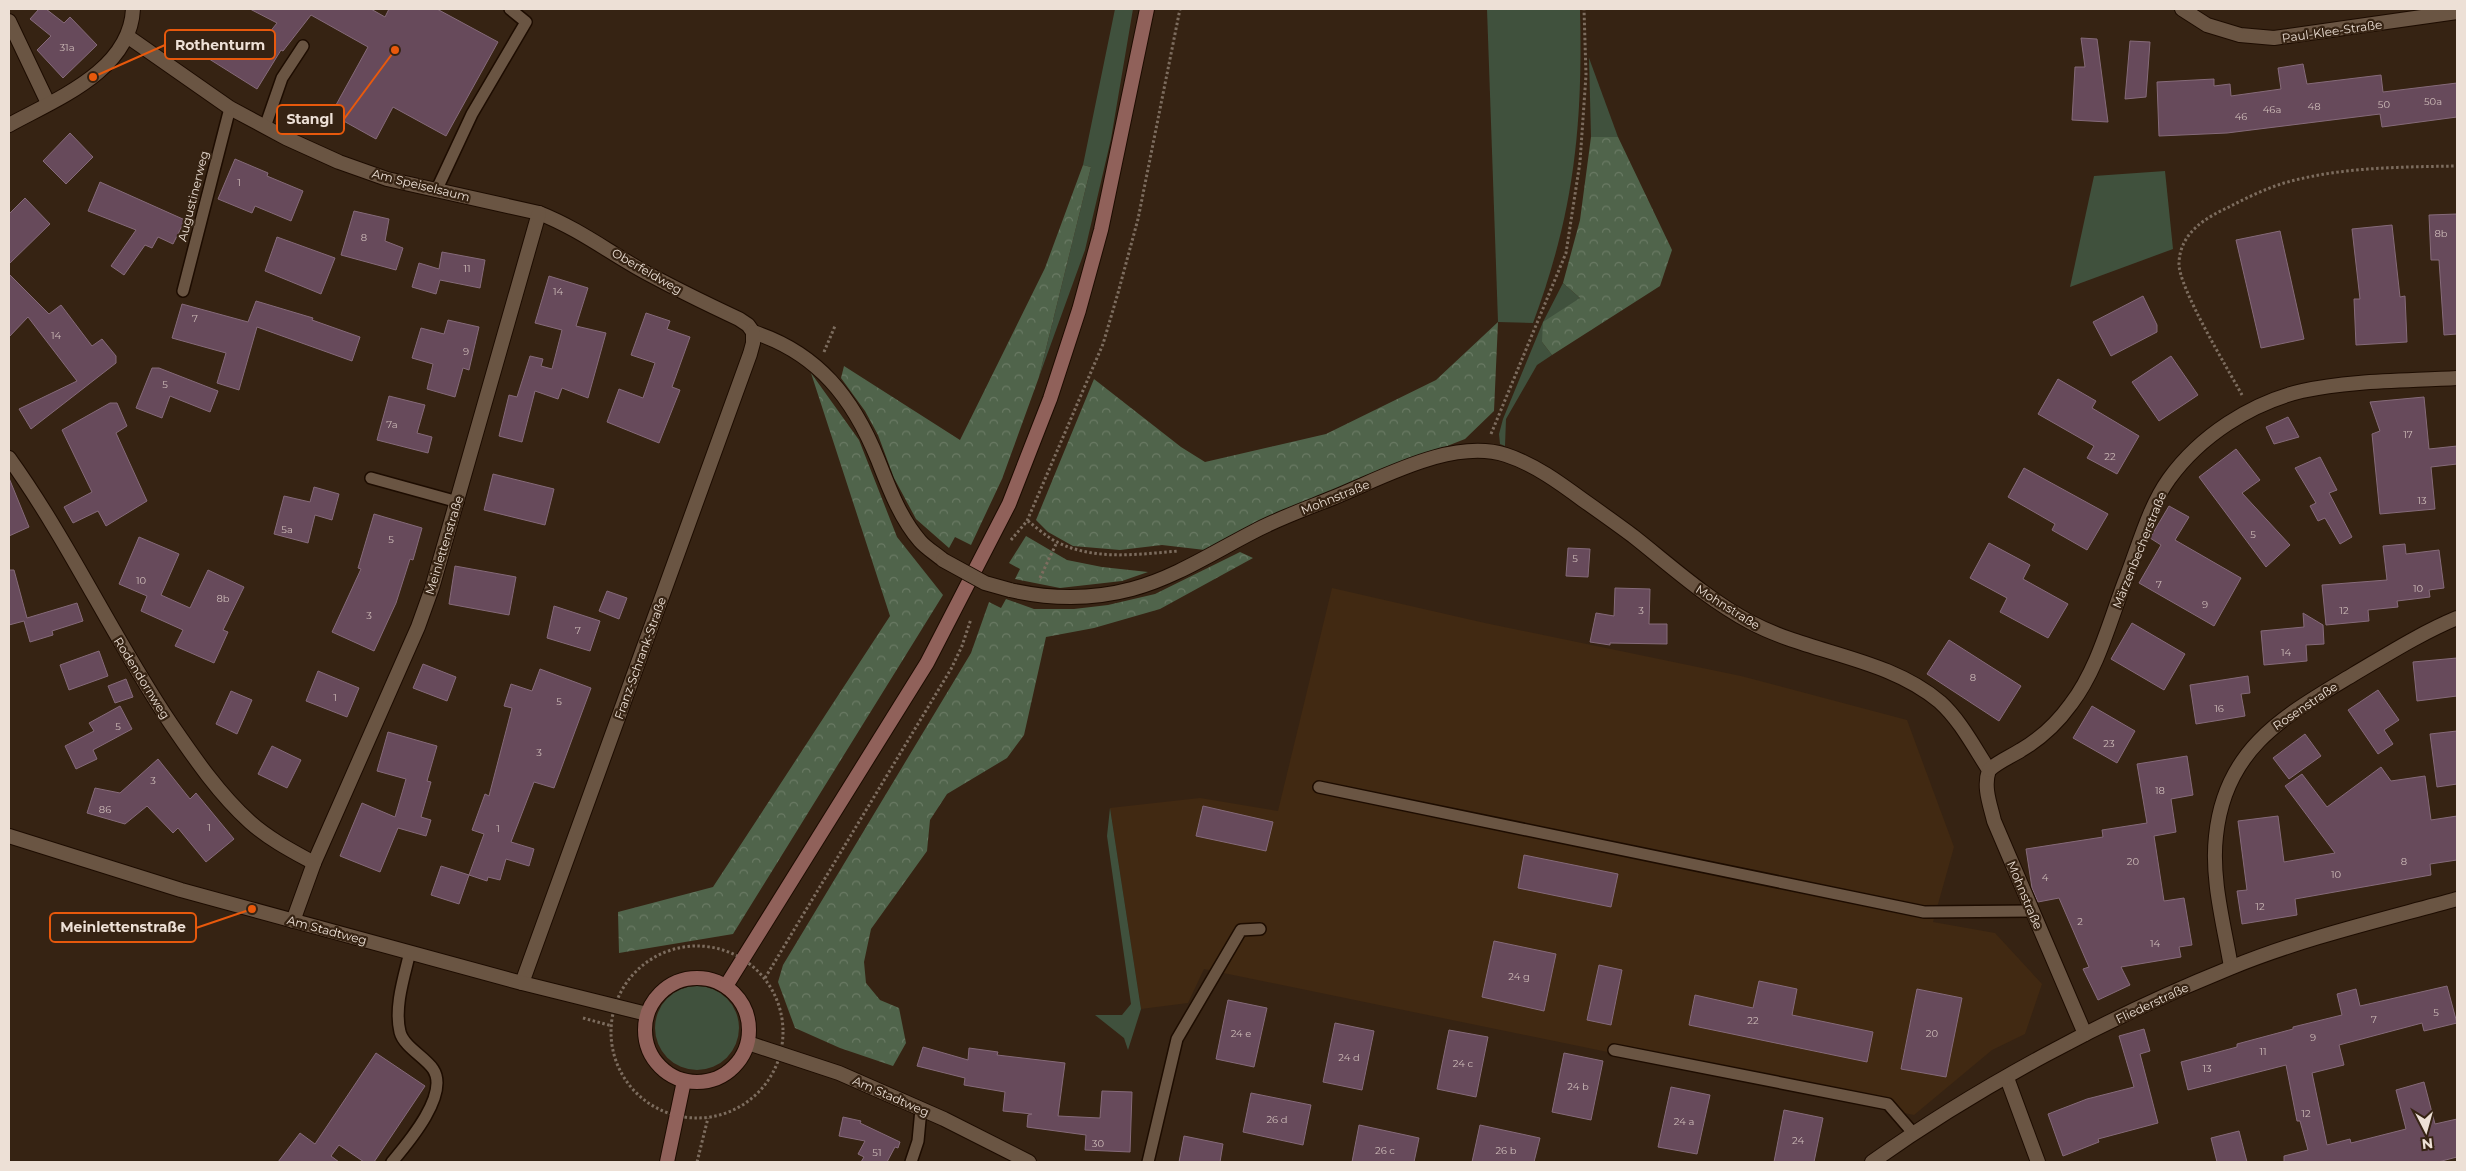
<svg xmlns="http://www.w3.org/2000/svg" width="2466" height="1171" font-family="Montserrat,sans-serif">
	<defs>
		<pattern id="forest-crowns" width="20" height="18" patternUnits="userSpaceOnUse" patternTransform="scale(1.25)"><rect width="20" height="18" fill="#50644b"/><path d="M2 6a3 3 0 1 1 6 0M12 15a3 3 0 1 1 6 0" fill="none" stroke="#6a7a64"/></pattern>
	</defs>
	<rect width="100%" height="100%" fill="#362313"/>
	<polygon fill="#412912" points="1332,588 1485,623 1741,676 1907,720 1954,847 1933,922 1995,933 2042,984 2025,1034 1992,1050 1914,1115 1204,969 1188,1003 1141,1009 1110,808 1200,798 1278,811"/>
	<g fill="#40513d">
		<polygon points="1115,9 1133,9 1111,139 1085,250 1039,377 1091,167 1083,165"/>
		<path d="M1487 9H1580C1583 125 1574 213 1533 323L1498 322Z"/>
		<polygon points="1589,58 1618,137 1591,137"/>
		<polygon points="2165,171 2173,249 2070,287 2094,176"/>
		<polygon points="1563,283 1580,298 1542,342 1552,355 1537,365 1506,419 1505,446 1500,444 1499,434 1503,419 1543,322"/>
		<polygon points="1110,808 1141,1009 1128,1050 1124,1038 1095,1015 1122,1015 1131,1004 1107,836"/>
		<circle cx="697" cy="1028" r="42"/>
	</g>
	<g fill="url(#forest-crowns)">
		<polygon points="1591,137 1618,137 1672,250 1660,286 1552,355 1542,342 1543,322 1580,298 1563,283 1580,220"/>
		<polygon points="1083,165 1091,167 1039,377 1002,479 971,545 955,537 949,548 916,519 894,478 878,435 865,411 841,378 844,366 960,440 1045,268"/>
		<polygon points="1498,322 1494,411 1465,439 1287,509 1205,550 1162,545 1120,550 1073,546 1048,532 1036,520 1094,379 1181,447 1205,462 1326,434 1436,380"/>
		<polygon points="811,373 859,440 897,537 943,595 733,934 619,953 618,912 713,887 890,616"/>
		<polygon points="1026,536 1067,560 1102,567 1148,572 1122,581 1060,588 1015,579 1020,569 1009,563"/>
		<polygon points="1240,552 1253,558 1160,609 1094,628 1046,637 1024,735 1007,758 947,794 930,820 927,851 871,929 864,962 866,983 880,1000 899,1008 906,1043 893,1066 840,1048 795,1028 778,982 783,965 971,653 989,602 1001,608 1006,599 1034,609 1074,609 1108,605 1155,594"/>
	</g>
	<g fill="#674a5b" stroke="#856a79">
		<polygon points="39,9 46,9 64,23 70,17 97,45 63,78 37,50 51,36 30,19"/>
		<polygon points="250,9 371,9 385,17 389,9 437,9 498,42 446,136 393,107 376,139 331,114 368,47 311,15 283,51 281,50 257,89 206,57 221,33 253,53 277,23"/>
		<polygon points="2081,38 2097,39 2108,122 2072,120 2075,67 2085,67"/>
		<polygon points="2130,41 2150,42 2146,97 2125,99"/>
		<polygon points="2303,64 2307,84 2381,75 2383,92 2457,83 2457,117 2382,127 2380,114 2227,133 2159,136 2157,82 2214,79 2214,86 2230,84 2231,96 2281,89 2278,68"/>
		<polygon points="70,133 93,157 66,184 43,161"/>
		<polygon points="235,159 268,173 267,176 303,191 291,221 255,206 252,213 218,199"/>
		<polygon points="100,182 185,220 173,244 158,237 152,248 145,245 124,275 111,266 136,230 88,211"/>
		<polygon points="25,198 50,224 9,264 9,214"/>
		<polygon points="354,211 389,219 385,241 403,248 396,270 341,255"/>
		<polygon points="2457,214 2457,334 2444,335 2439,260 2431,260 2429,215"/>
		<polygon points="2392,225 2400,297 2405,296 2407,342 2356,345 2354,299 2360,299 2352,229"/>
		<polygon points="2280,231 2304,339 2261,348 2236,240"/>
		<polygon points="277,237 335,258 321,294 265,271"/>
		<polygon points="442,252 485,260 480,288 440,280 436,294 412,287 419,263 439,269"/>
		<polygon points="9,274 49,314 61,305 92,346 102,339 116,356 116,363 31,429 19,409 77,381 28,317 9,337"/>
		<polygon points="549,276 588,288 576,326 606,333 588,398 562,388 558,399 535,391 522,442 499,436 509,395 517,397 530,356 543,359 541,366 552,369 562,330 535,323"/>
		<polygon points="2143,296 2157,325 2157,332 2111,356 2093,322"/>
		<polygon points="256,301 313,318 312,320 360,337 352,361 257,327 239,390 217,383 226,353 172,338 182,304 248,322"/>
		<polygon points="646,313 670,321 667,329 690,337 672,387 680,390 659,443 607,422 619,389 643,398 655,363 631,355"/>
		<polygon points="448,320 479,327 469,370 463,368 455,397 427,389 433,364 412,358 421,328 444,334"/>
		<polygon points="2171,356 2198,395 2159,421 2132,382"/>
		<polygon points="152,368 159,368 218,391 210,412 170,396 162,418 136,408"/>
		<polygon points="2058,379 2096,401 2092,408 2139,436 2117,474 2087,458 2094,446 2038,414"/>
		<polygon points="389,396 425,405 417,433 432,437 428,453 377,440"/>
		<polygon points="2424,397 2429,449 2457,446 2457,464 2431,467 2435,509 2380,514 2372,434 2380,431 2370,402"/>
		<polygon points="110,403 117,403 127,426 116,433 147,501 106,526 98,511 73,523 64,507 92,492 62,430"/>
		<polygon points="2288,417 2299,437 2274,444 2266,427"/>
		<polygon points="2236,449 2260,480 2242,493 2290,545 2266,567 2199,477"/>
		<polygon points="2320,457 2337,490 2329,493 2352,537 2340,544 2325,518 2318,521 2310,506 2316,503 2295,468"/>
		<polygon points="2024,468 2108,514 2087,550 2052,530 2055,524 2008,497"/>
		<polygon points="493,474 554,489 545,525 484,510"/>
		<polygon points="9,478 29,527 9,536"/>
		<polygon points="314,487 339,494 332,520 315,515 308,543 274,534 284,496 310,502"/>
		<polygon points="2169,506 2189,517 2175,540 2241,578 2214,626 2139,583 2161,545 2150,538"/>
		<polygon points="374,514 422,528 413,560 410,559 396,603 374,651 332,632 361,569 358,568"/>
		<polygon points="139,537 179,554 161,595 190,608 208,570 244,587 223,630 228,632 214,663 175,646 183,630 141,611 147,596 119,584"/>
		<polygon points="1989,543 2030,565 2023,579 2068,604 2048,638 2000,612 2007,598 1970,578"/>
		<polygon points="2405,544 2406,554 2439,550 2444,588 2429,590 2430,597 2397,601 2398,607 2368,610 2369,621 2326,625 2322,585 2387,580 2383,546"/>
		<polygon points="1568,548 1590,549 1588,577 1566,576"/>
		<polygon points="455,566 516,577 509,615 449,604"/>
		<polygon points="9,570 14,570 27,618 77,603 83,621 52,631 53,635 30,642 24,621 9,625"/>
		<polygon points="1615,588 1650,589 1649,624 1667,624 1667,644 1610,643 1610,645 1590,642 1596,613 1614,616"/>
		<polygon points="607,591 627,598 619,619 599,611"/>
		<polygon points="554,606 600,621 590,651 547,638"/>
		<polygon points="2303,613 2323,625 2324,644 2306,645 2307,661 2264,665 2261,631 2304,627"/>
		<polygon points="2132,623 2185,654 2164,690 2111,659"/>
		<polygon points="1949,640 2021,686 1999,721 1927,674"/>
		<polygon points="99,651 108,676 69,690 60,665"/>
		<polygon points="2457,658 2457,696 2417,701 2413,662"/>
		<polygon points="423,664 456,677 447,701 413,688"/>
		<polygon points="540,669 591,688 554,788 534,782 511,842 534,849 529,866 506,859 500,880 488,877 487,881 469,875 484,834 472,830 485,794 489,796 512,708 504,706 511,684 532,691"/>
		<polygon points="318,671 359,688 347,717 306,701"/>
		<polygon points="2248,676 2250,693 2241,694 2245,716 2196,724 2190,685"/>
		<polygon points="126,679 133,697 115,703 108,686"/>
		<polygon points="2378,690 2399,720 2384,730 2393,744 2378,754 2348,710"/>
		<polygon points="231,691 252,700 237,734 216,724"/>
		<polygon points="120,706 132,729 93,750 97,759 76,769 65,746 94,731 89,723"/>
		<polygon points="2092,706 2135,731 2117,763 2073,738"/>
		<polygon points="2457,731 2457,784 2437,787 2430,734"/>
		<polygon points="388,732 437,746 427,781 431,782 421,817 431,820 426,836 398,828 380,872 340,856 362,803 395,817 406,779 377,771"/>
		<polygon points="2305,734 2321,756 2289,779 2273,758"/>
		<polygon points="272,746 301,760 287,788 258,774"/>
		<polygon points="2187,756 2193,795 2171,799 2176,832 2154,836 2164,901 2184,898 2192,945 2179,947 2181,957 2121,967 2130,985 2098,1000 2083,969 2089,967 2059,898 2038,902 2032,888 2026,849 2103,837 2102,830 2147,823 2137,764"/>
		<polygon points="158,759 190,799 196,793 234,839 206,862 178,828 173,833 147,806 125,824 87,813 95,788 120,793"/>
		<polygon points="2381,767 2391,781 2425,776 2431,820 2457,816 2457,860 2430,864 2431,875 2295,899 2297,915 2242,924 2237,891 2247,890 2238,821 2278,816 2284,862 2335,853 2285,786 2302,774 2327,807"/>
		<polygon points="1203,806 1273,822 1266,851 1196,836"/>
		<polygon points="1524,855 1618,874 1611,907 1518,888"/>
		<polygon points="441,866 469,875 459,904 431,895"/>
		<polygon points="1494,941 1556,954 1544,1011 1482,997"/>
		<polygon points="1599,965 1622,970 1611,1025 1587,1020"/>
		<polygon points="1759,981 1797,989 1792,1015 1873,1032 1867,1062 1689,1025 1695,995 1753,1008"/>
		<polygon points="2447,986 2457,1023 2424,1031 2422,1023 2339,1045 2344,1065 2312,1073 2327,1145 2350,1139 2351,1143 2406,1129 2396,1090 2424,1082 2435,1124 2457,1119 2457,1157 2438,1162 2284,1162 2284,1156 2308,1150 2300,1121 2297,1121 2286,1065 2188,1090 2181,1062 2237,1047 2237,1044 2293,1029 2293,1027 2342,1015 2337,994 2356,989 2360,1006"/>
		<polygon points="1917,989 1962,998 1946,1077 1901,1069"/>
		<polygon points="1228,1000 1267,1008 1254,1067 1216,1059"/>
		<polygon points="1335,1023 1374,1031 1362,1090 1323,1082"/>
		<polygon points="2144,1029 2150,1051 2140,1054 2158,1123 2098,1139 2099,1142 2063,1156 2048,1114 2087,1099 2134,1087 2119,1036"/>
		<polygon points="1449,1030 1488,1037 1476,1097 1437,1089"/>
		<polygon points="923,1047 968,1060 969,1048 998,1052 997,1055 1065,1063 1058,1116 1100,1118 1102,1091 1132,1092 1130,1152 1085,1150 1086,1135 1027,1127 1028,1115 1032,1114 1003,1111 1005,1092 964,1085 965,1078 917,1066"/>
		<polygon points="376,1053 425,1086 374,1162 364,1162 339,1145 331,1156 339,1162 278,1162 300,1133 315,1144"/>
		<polygon points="1564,1053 1603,1061 1591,1120 1552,1112"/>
		<polygon points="1671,1087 1710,1095 1697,1154 1658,1147"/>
		<polygon points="1251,1093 1311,1105 1303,1145 1243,1132"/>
		<polygon points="1784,1110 1823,1118 1814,1162 1774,1162"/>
		<polygon points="843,1117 861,1121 860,1123 900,1142 898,1148 895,1147 887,1162 861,1162 864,1157 858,1154 865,1141 839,1136"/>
		<polygon points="1359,1125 1419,1138 1414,1162 1352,1162"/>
		<polygon points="1480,1125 1540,1138 1534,1162 1472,1162"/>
		<polygon points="2239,1131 2247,1162 2217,1162 2211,1138"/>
		<polygon points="1184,1136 1223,1144 1220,1162 1179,1162"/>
	</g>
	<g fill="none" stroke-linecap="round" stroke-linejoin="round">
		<defs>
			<g id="service">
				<polyline points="265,127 282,78 303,46"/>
				<polyline points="436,191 472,114 526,22 510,9"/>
				<polyline points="183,291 230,108"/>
				<polyline points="371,478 458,502"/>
				<polyline points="1319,787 1924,912 2031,911"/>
				<polyline points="1614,1050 1888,1104 1914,1134"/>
				<path d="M392 1162C408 1143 450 1094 433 1069 425 1057 404 1047 400 1032 394 1007 404 977 410 952"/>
				<polyline points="911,1162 918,1141 921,1109"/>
				<polyline points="1148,1162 1177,1039 1241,930 1260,929"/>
			</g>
			<g id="minor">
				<polyline points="2182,9 2207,25 2240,35 2274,38 2457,12"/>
				<polyline points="9,21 48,103"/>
				<path d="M127 36 230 108 286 138 339 162 387 179 539 213C579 229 607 251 643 271 674 288 707 304 739 319L748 325 753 332"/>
				<path d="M9 125C56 99 130 71 133 9"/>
				<path d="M753 332C818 353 853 398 878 460 889 488 900 518 920 541 926 548 936 554 943 560"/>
				<path d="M9 458C70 543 113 638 171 724 195 759 219 794 250 822 269 839 292 851 314 863"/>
				<path d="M1010 590C1050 599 1091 600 1132 589 1174 578 1214 552 1253 532 1279 518 1308 508 1335 497 1384 477 1453 438 1506 455 1534 464 1560 483 1583 500 1600 512 1617 524 1633 536 1671 566 1707 599 1750 622 1810 654 1887 657 1940 702 1960 720 1974 747 1989 770 1983 787 1990 804 1994 821L2085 1034"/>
				<path d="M1989 770C1999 761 2010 757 2021 750 2040 739 2058 722 2071 704 2099 667 2110 619 2127 576 2139 545 2149 507 2169 479 2200 436 2251 403 2302 391 2351 380 2408 381 2457 378"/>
				<polyline points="293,921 314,863 418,627 432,588 539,213"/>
				<path d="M2231 967C2224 925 2211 879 2216 836 2225 747 2286 715 2354 674 2388 654 2421 633 2457 618"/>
				<polyline points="522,983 750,354 753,343 753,332"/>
				<polyline points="2007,1078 2038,1162"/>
				<path d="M1872 1162C1979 1086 2108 1017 2230 968 2303 938 2381 920 2457 899"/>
			</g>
			<g id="tertiary">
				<polyline points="9,836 181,890 522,983 647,1014"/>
				<polyline points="748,1043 839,1073 944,1119 1029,1162"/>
			</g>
			<g id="secondary">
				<circle cx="697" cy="1030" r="52"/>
				<polyline points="726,986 927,663 1009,504 1050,399 1079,310 1101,230 1147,9"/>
				<polyline points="667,1162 684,1081"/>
			</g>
		</defs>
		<use href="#service" stroke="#1d0c00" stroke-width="14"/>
		<use href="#minor" stroke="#1d0c00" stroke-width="16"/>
		<use href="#tertiary" stroke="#1d0c00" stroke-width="16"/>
		<use href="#secondary" stroke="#1d0c00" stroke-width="16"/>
		<g stroke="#7d6d5f" stroke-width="3" stroke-dasharray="2.5 2.5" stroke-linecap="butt">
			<polyline points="824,352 835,326"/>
			<path d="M2242 395C2228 369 2178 287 2179 263 2180 233 2205 218 2229 207 2246 198 2265 189 2284 183 2340 167 2400 167 2457 166"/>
			<polyline points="1491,434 1566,253 1580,162 1586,75 1584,9"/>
			<path d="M1028 521C1037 528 1048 538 1059 543 1097 561 1139 554 1179 551"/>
			<polyline points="1011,540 1027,521 1103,344 1118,293 1138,219 1180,9"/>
			<polyline points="1040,578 1057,542"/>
			<circle cx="697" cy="1032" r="86"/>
			<polyline points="765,978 951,669 962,646 971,619"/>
			<polyline points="583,1018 612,1026"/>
			<polyline points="697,1162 708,1118"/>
		</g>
		<use href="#service" stroke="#6a5543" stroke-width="11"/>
		<use href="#minor" stroke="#6a5543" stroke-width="14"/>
		<use href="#tertiary" stroke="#6a5543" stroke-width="14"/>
		<use href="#secondary" stroke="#90615a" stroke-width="14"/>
		<defs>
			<polyline id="minor-bridge" points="943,560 985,583 1010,590"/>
		</defs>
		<use href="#minor-bridge" stroke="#1d0c00" stroke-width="16" stroke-linecap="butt"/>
		<use href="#minor-bridge" stroke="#6a5543" stroke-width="14"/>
	</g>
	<g text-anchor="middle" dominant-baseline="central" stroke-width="4.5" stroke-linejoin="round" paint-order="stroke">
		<g font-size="10" fill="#ccbab7">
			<text x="67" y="47">31a</text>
			<text x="2433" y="101">50a</text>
			<text x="2384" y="104">50</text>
			<text x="2314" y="106">48</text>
			<text x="2272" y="109">46a</text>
			<text x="2241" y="116">46</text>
			<text x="239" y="182">1</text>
			<text x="2441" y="233">8b</text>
			<text x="364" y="237">8</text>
			<text x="467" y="268">11</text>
			<text x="558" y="291">14</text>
			<text x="195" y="318">7</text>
			<text x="56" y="335">14</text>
			<text x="466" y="351">9</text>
			<text x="165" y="384">5</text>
			<text x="392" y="424">7a</text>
			<text x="2408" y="434">17</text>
			<text x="2110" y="456">22</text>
			<text x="2422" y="500">13</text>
			<text x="287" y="529">5a</text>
			<text x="2253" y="534">5</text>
			<text x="391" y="539">5</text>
			<text x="1575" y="558">5</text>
			<text x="141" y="580">10</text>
			<text x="2159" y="584">7</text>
			<text x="2418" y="588">10</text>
			<text x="223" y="598">8b</text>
			<text x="2205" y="604">9</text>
			<text x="1641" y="610">3</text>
			<text x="2344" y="610">12</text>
			<text x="369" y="615">3</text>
			<text x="578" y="630">7</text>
			<text x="2286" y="652">14</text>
			<text x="1973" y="677">8</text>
			<text x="335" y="697">1</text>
			<text x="559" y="701">5</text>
			<text x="2219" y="708">16</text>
			<text x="118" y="726">5</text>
			<text x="2109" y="743">23</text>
			<text x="539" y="752">3</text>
			<text x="153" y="780">3</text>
			<text x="2160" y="790">18</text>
			<text x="105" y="809">86</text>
			<text x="209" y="827">1</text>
			<text x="498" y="828">1</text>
			<text x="2133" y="861">20</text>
			<text x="2404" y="861">8</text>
			<text x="2336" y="874">10</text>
			<text x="2045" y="877">4</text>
			<text x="2260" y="906">12</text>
			<text x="2080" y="921">2</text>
			<text x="2155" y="943">14</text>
			<text x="1519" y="976">24 g</text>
			<text x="2436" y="1012">5</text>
			<text x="2374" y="1019">7</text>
			<text x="1753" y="1020">22</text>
			<text x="1241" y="1033">24 e</text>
			<text x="1932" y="1033">20</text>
			<text x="2313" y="1037">9</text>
			<text x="2263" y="1051">11</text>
			<text x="1349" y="1057">24 d</text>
			<text x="1463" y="1063">24 c</text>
			<text x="2207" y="1068">13</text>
			<text x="1578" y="1086">24 b</text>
			<text x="2306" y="1113">12</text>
			<text x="1277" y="1119">26 d</text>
			<text x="1684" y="1121">24 a</text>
			<text x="1798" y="1140">24</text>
			<text x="1098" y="1143">30</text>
			<text x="1385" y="1150">26 c</text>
			<text x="1506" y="1150">26 b</text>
			<text x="877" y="1152">51</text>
		</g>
		<g font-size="12" fill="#ede0d6" stroke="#362313">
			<text transform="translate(2332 31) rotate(-8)">Paul-Klee-Straße</text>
			<text transform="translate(421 185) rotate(14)">Am Speiselsaum</text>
			<text transform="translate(193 196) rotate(-76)">Augustinerweg</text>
			<text transform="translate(647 271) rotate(30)">Oberfeldweg</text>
			<text transform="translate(1335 497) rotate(-22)">Mohnstraße</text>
			<text transform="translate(444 545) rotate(-73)">Meinlettenstraße</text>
			<text transform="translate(2139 550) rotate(-68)">Märzenbecherstraße</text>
			<text transform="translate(1728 607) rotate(32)">Mohnstraße</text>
			<text transform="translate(640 658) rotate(-70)">Franz-Schrank-Straße</text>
			<text transform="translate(142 678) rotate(58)">Rodendornweg</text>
			<text transform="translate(2305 706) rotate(-34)">Rosenstraße</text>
			<text transform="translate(2025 895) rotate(67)">Mohnstraße</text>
			<text transform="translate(327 930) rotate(15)">Am Stadtweg</text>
			<text transform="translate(2152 1003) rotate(-25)">Fliederstraße</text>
			<text transform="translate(891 1096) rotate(24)">Am Stadtweg</text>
		</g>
	</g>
	<path fill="none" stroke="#e8590c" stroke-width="2" d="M93 77L165 45M395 50L344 119M252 909L196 928"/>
	<g fill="#e8590c" stroke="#362313" stroke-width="2">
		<circle cx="93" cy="77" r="5"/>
		<circle cx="395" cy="50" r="5"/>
		<circle cx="252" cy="909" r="5"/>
	</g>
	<g fill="#362313" stroke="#e8590c" stroke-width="2">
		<rect x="165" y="30" width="110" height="29" rx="5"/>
		<rect x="277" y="105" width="67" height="29" rx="5"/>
		<rect x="50" y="913" width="146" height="29" rx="5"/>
	</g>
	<g font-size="14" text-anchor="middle" font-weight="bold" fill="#ede0d6">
		<text x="220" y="50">Rothenturm</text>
		<text x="310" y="124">Stangl</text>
		<text x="123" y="932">Meinlettenstraße</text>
	</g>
	<rect width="2466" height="1171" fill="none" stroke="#ede0d6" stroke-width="20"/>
	<g transform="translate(2426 1131) rotate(174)" stroke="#362313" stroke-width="4" paint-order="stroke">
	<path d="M0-4L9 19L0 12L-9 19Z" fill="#ede0d6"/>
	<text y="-8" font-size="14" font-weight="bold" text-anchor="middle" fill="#ede0d6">N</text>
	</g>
</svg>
